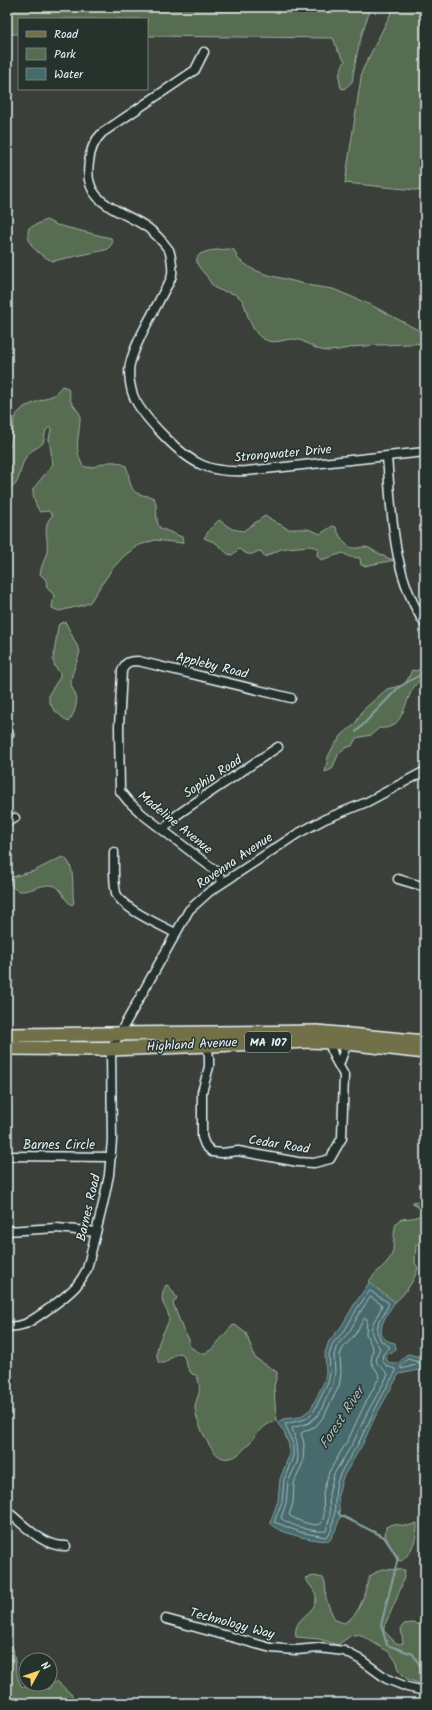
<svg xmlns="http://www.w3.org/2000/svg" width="432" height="1710" font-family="Kalam,sans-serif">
	<rect width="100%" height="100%" fill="#3a3f39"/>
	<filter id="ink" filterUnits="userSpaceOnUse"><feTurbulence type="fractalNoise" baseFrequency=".025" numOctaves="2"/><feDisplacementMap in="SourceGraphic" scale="8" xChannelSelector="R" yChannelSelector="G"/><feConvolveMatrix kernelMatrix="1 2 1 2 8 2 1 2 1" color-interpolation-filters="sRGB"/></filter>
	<g filter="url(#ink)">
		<g fill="#576d51" stroke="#a0afa4">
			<path d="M7 7H372C361 30 356 57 352 82L344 89 341 88C338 76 339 72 345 61L338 51 333 38 147 36V19H19V34H7Z"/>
			<polygon points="394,7 425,7 425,191 345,183 362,71"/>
			<path d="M46 220 57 225 106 237 111 238 113 242 108 249 105 250 53 261C40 256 24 244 29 228Z"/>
			<path d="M230 249 234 250 238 259 252 269 265 274 312 286 333 289 371 305 422 332 425 334V343C405 345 385 344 364 346 352 346 340 351 328 351 314 351 307 340 294 339 282 339 274 346 262 338 251 331 247 313 243 301 234 290 226 294 215 288 211 285 208 277 204 273 182 250 215 250 230 249Z"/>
			<path d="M62 386 68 388 71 402 80 414C81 434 72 446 83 466 97 472 107 454 126 466 130 474 128 491 139 494 144 496 148 495 154 498 159 508 154 519 160 528L182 537 183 542 182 543 155 540 137 546 124 556 112 569 90 602 84 605 59 611 52 608 54 595 47 588 46 580 40 574C41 566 45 559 47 552 49 538 41 525 53 515L48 511 40 512C36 507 32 495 33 489L53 464 49 439 51 430 50 427 46 430 43 443C35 451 28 449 23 463 20 470 19 485 11 488L7 487V452L11 443 14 421 17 414 24 407 54 395Z"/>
			<path d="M265 516 288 529C303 530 305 526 320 534L333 526 336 527C338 533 345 548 354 548 359 549 363 545 369 548 378 553 385 558 395 560L364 566 361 565 360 558 350 557 343 553 321 560 317 555 318 548 310 546 287 548 281 549 265 557 262 552 258 551C249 557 247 554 239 549L232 555 228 554 216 543 204 538 210 529 219 520 232 529 243 531Z"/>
			<path d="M64 622 66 623 75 642 80 651C78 661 72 671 71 681 71 687 73 689 75 693 79 701 74 716 68 722L54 710 49 701V694L60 677V673L55 667 53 660 58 627 59 624Z"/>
			<path d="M425 667V676C421 679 417 682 414 687 404 701 404 731 379 728L371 735 356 738 352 746 345 748 339 753 332 769 325 772 328 757 333 747 342 735 355 724 363 710 387 689 403 685 408 679 412 670 416 671Z"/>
			<path d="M62 857C77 862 71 890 74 903L72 905C62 900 63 885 50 885 37 884 17 901 10 882L12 877 34 871Z"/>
			<path d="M417 1201 425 1204V1240L419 1242 416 1245 415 1263 418 1268C415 1279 404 1296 395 1302L369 1283 370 1280C376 1271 388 1264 392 1254 395 1246 392 1224 399 1220 405 1217 413 1220 420 1215L421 1209 413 1204V1202Z"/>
			<path d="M166 1285 169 1286 177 1298 173 1303 183 1330 189 1339V1346L200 1353H206L212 1349 232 1326 235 1325 246 1333 255 1358 277 1372V1375L274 1386 276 1421C254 1425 245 1463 223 1458 210 1455 196 1420 195 1408 195 1403 197 1400 198 1396 201 1389 199 1381 196 1375L192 1374C185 1367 187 1358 181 1353L176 1354 164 1363H159C152 1349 164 1333 169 1320 169 1306 156 1305 166 1285Z"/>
			<path d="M417 1523C418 1536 412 1554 401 1561L397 1560 385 1535 386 1527 392 1524 408 1526Z"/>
			<path d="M381 1569 405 1570C405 1583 390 1613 384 1627V1631L396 1643 400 1644 403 1643 401 1628 404 1624 413 1623 425 1626V1686L407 1679 399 1671 397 1662 389 1652 359 1634 350 1636 338 1645 319 1639 296 1637C292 1616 317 1615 316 1597 316 1590 308 1585 306 1578L314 1576 323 1578C327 1584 325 1591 326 1598 328 1606 332 1613 335 1620L344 1623C362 1614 364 1592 370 1576Z"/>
			<path d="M10 1640C17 1654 13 1673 22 1687H42L49 1689 52 1684 57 1681 73 1696 74 1703H8L10 1691 8 1687 7 1703V1646Z"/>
		</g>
		<path fill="#476b6c" stroke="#87a1a4" d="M369 1283 395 1302C386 1315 369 1339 395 1343L396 1349 386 1356 387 1361C396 1368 400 1362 406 1355L408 1354 425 1358V1369L399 1374 375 1417 362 1445 343 1477 338 1495 340 1518 335 1531 330 1540C319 1543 274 1532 270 1523L278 1501 280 1479 289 1456V1445L284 1432 277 1422 284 1419 300 1417 311 1409 324 1382 326 1373 325 1353 329 1341 341 1327 354 1305Z"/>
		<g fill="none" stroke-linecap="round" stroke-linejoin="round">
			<g stroke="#a8bbc0" stroke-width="1">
				<path d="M370 1291 389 1303 383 1316 379 1320 377 1331 381 1341 390 1347 383 1354 382 1361 387 1366 395 1369 396 1371C382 1394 371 1418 359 1442 352 1456 341 1467 337 1483 333 1495 338 1533 325 1537L300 1532 274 1522 282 1502 284 1480 293 1456V1444L285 1424 306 1419 314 1411 328 1383 330 1373 329 1355 333 1343 345 1330 358 1307Z"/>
				<path d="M371 1297 382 1305C375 1326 363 1325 380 1348 371 1367 381 1363 388 1375L367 1413 354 1441 334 1474 329 1494 330 1517 326 1531C316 1533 288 1525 281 1518L286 1503 288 1482 297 1463 298 1457 297 1443 292 1428 309 1423 319 1414 333 1384 335 1373 334 1355 337 1345 349 1332 362 1309Z"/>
				<path d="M365 1318 367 1319 366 1334 373 1349 371 1362 380 1376 362 1410 349 1438 329 1472 323 1493 324 1516 321 1524C313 1527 295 1520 289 1515L293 1503 294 1483 303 1462 304 1444 301 1433 316 1426 324 1416 339 1386 341 1373 340 1355 343 1348 354 1336Z"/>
				<polygon points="408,1359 418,1362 419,1364 401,1369 401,1366"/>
			</g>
			<g stroke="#87a1a4" stroke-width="2">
				<polyline points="356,732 399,687 425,672"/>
				<polyline points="338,1512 340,1515 384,1537 398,1558 381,1625 387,1645 413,1654 425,1674"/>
			</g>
			<defs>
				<g id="minor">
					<path d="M204 52 195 70 102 133C94 141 90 151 89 162 82 206 122 209 148 228 156 234 163 242 169 250 171 255 173 268 172 274 172 280 166 287 163 293 152 316 136 340 130 364 128 372 130 384 132 392 136 407 155 427 166 438 192 464 209 473 246 471L425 452"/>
					<path d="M387 457C392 515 392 574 425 624"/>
					<polyline points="7,735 9,734"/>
					<polyline points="7,821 15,818"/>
					<polyline points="163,830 177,815 190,806 278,747"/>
					<path d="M114 852C114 865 113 880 116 893 121 908 161 925 175 933"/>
					<polyline points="398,879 425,887"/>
					<path d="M223 882 216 871 142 814 128 801 120 791 119 727 122 671C125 662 129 661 138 661L291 698"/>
					<polyline points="207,1044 209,1057 209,1067 202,1092 202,1137 205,1145 212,1152 222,1153 238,1151 298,1162 314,1163 330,1159 342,1138 344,1075 334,1057 329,1042"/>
					<polyline points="339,1065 347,1043"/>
					<polyline points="7,1156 111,1157"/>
					<polyline points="7,1231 57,1228 96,1232"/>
					<path d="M7 1326C13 1327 19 1326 25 1324 37 1318 69 1295 77 1285 81 1280 84 1275 87 1269L103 1204 109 1175 112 1140 111 1049 189 910 209 892 297 834 325 819 367 802 425 771"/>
					<path d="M7 1511C23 1524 43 1547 66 1546"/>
					<polyline points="166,1619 271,1648 296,1650 319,1648 344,1651 361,1660 387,1679 407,1687 425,1691"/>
				</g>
				<g id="primary">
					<polyline points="7,1035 317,1032 425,1042"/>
					<polyline points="7,1048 111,1049 310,1041 347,1043 425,1052"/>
				</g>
			</defs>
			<use href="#minor" stroke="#e8f1f8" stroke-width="11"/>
			<use href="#primary" stroke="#e8f1f8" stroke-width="16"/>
			<use href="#minor" stroke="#26332d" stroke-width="8"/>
			<use href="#primary" stroke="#71704a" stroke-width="13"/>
		</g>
	</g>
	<g text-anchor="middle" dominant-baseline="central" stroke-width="3" stroke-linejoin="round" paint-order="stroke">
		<rect fill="#26332d" stroke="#aeb8bb" stroke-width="1" x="245" y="1032" width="46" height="20" rx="3"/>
		<g font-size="12" font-weight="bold" fill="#e8f1f8">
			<text x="268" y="1042">MA 107</text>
		</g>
		<g font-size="13" fill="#e8f1f8" stroke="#26332d">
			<text transform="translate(283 454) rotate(-5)">Strongwater Drive</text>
			<text transform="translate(212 666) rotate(14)">Appleby Road</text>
			<text transform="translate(213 777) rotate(-33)">Sophia Road</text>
			<text transform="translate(175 823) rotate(39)">Madeline Avenue</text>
			<text transform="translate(235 861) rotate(-34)">Ravenna Avenue</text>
			<text transform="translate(192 1045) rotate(-3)">Highland Avenue</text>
			<text x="59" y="1145">Barnes Circle</text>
			<text transform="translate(279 1145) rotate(9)">Cedar Road</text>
			<text transform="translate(89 1208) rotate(-77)">Barnes Road</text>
			<text transform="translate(232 1624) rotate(15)">Technology Way</text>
		</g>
		<g font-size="14" font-style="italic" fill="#a8bbc0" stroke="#26332d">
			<text transform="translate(342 1418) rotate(-57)">Forest River</text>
		</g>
	</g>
	<rect width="432" height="1710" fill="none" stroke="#26332d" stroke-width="24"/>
	<rect x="12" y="12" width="408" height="1686" fill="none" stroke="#e8f1f8" stroke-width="1.5" filter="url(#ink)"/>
	<rect x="18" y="18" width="130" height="72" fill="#26332d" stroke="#747f7e"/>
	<rect x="26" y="31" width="20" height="6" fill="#71704a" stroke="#747f7e"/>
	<text x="54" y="38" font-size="12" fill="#e8f1f8">Road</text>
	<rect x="26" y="48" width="20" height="12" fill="#576d51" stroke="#747f7e"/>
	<text x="54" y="58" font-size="12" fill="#e8f1f8">Park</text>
	<rect x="26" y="68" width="20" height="12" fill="#476b6c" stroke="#747f7e"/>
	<text x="54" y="78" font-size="12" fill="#e8f1f8">Water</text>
	<g transform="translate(38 1672) rotate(50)"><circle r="19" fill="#26332d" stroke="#747f7e"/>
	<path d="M0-3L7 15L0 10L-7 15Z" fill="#ffd166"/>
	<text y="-6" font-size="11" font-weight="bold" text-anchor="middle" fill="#e8f1f8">N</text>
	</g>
</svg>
